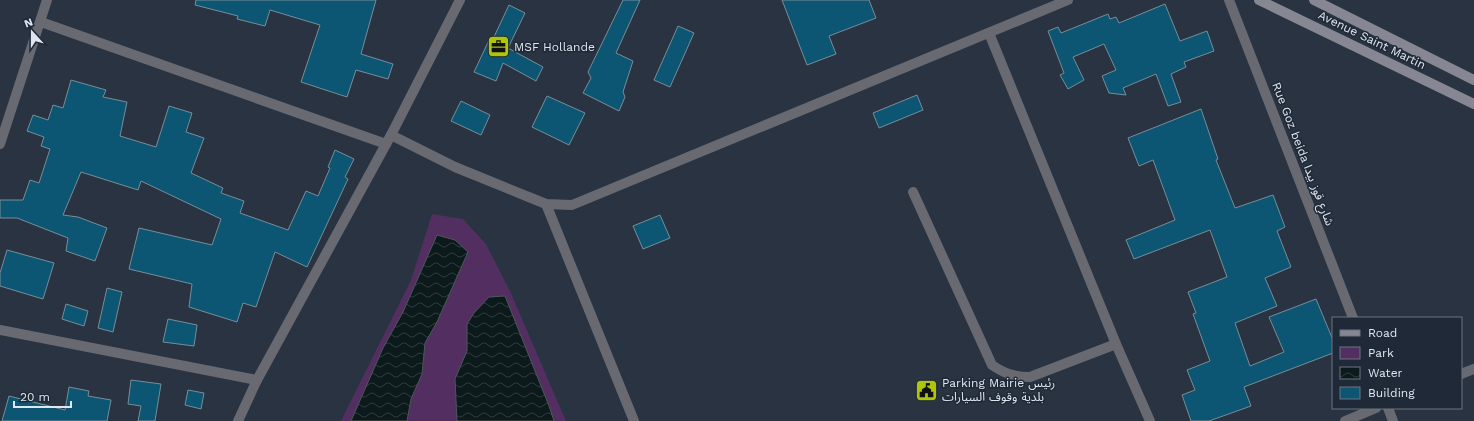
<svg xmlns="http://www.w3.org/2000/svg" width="1474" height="421" font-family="'Work Sans','Noto Sans Arabic',sans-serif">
	<defs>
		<pattern id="water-waves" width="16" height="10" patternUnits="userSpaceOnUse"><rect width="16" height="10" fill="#0c1a1b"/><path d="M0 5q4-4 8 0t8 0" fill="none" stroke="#2f3b3c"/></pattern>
	</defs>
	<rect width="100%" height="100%" fill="#293341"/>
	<polygon fill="#522f60" points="432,214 463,219 486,244 510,291 566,421 341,421 411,280"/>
	<g fill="url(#water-waves)" stroke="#4c575b">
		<polygon points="437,235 455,240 468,252 437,322 425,343 422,374 411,399 407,421 351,421 383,348 403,312"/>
		<polygon points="505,296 549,406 554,421 457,421 455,379 467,351 467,324 474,313 489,297"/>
	</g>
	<g fill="#0d5673" stroke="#788d98">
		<polygon points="196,0 376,0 361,54 393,64 388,79 356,70 347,97 301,82 320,25 270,10 265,26 237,19 238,16 195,5"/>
		<polygon points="623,0 640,0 616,53 633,61 623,92 625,97 619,111 583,93 591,78 588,72"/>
		<polygon points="782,0 869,0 876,18 829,36 836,54 807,65"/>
		<polygon points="1165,4 1180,41 1207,31 1214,51 1184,62 1186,67 1171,74 1181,102 1168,106 1156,74 1123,88 1126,95 1109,93 1102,76 1116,70 1104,44 1073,57 1084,80 1068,89 1060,75 1064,73 1048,31 1058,27 1061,33 1108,14 1110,19 1116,17 1119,23"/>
		<polygon points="509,5 525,13 508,48 543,67 536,81 503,63 496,81 474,72 490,38 493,39"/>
		<polygon points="678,26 694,33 670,87 654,80"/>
		<polygon points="71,80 106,90 103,97 127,102 120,136 156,147 169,106 192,113 186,132 204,138 191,173 223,188 221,193 244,201 240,213 288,230 306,191 318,196 330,168 328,167 335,150 354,159 345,177 348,179 307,267 275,252 256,307 243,303 237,322 189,307 192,284 129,269 139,228 212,245 221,219 141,181 138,190 81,172 63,215 78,217 107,228 95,261 66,251 68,238 17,218 0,218 0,200 23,200 30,180 39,183 50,149 41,146 44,137 27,131 33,115 48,120 53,105 63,108"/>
		<polygon points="917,95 923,110 879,128 873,113"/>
		<polygon points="547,96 585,113 569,145 532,127"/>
		<polygon points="461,101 490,115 481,135 451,121"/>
		<polygon points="1201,109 1218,159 1216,160 1235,208 1273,195 1285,227 1277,231 1291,267 1265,278 1277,306 1235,323 1250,366 1284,352 1269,317 1316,299 1333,340 1333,353 1244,387 1251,406 1209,421 1191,421 1182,395 1195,390 1187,370 1210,361 1193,314 1196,313 1188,292 1227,277 1210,230 1134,259 1126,240 1175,220 1153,160 1139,166 1128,138"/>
		<polygon points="660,215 670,238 643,249 633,226"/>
		<polygon points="7,250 54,263 43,299 0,286 0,273"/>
		<polygon points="107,288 122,292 113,332 98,328"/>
		<polygon points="66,304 88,311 84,326 62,319"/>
		<polygon points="168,319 197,325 194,346 163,342"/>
		<polygon points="131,380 161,384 155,421 138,421 141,406 128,404"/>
		<polygon points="69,387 89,391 88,396 111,400 107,421 2,421 9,396 65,410"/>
		<polygon points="188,390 204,393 201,409 185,405"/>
	</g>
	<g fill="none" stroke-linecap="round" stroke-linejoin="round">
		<path stroke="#696971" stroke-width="10" d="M913 192 992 365C1005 374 1015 377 1030 377L1116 344"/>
		<g stroke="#696971" stroke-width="10">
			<polyline points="1229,0 1353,318"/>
			<polyline points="41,22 386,144"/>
			<polyline points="989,33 1116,344 1150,421"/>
			<polyline points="391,135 455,167 546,204 572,205 1068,0"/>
			<polyline points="0,144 47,0"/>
			<polyline points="546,204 634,421"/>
			<polyline points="0,330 257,380"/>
			<polyline points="1461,374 1474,369"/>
			<polyline points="1388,408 1393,421"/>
			<polyline points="238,421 257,380 391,135 460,0"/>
			<polyline points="1345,421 1376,408"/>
		</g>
		<g stroke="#878794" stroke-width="10">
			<polyline points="1259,0 1474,104"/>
			<polyline points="1314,0 1474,80"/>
		</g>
	</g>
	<defs>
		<symbol id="office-square" viewBox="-11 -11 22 22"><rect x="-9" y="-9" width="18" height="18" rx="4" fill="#aec50a" stroke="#1f2937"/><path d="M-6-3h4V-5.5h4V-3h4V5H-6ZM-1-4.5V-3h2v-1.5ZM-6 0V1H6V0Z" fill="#111"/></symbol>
		<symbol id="civic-square" viewBox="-11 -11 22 22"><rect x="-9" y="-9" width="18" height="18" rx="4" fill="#aec50a" stroke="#1f2937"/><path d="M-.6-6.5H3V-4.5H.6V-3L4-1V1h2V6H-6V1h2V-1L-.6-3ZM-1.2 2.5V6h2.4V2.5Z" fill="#111"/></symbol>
	</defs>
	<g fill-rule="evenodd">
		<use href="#office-square" x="486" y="34" width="25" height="25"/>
		<use href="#civic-square" x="914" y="378" width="25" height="25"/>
	</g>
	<g text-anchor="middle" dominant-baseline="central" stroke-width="3" stroke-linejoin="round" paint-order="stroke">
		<g font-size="12" fill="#e0e6f0" stroke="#1f2937">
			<text transform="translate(1372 40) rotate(26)">Avenue Saint Martin</text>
			<text transform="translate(1303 154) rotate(69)">Rue Goz beida شارع قوز بيدا</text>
		</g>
		<g font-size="12" fill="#e0e6f0" stroke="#1f2937" text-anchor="start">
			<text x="514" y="47">MSF Hollande</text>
			<text x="942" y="383">Parking Mairie رئيس<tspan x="942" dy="14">بلدية وقوف السيارات</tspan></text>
		</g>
	</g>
	<rect x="1332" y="317" width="130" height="92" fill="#1f2937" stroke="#6c7581"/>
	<rect x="1340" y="330" width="20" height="6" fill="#878794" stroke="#6c7581"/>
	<text x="1368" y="337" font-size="12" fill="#e0e6f0">Road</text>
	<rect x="1340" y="347" width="20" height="12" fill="#522f60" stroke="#6c7581"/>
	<text x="1368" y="357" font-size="12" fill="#e0e6f0">Park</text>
	<rect x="1340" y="367" width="20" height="12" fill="url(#water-waves)" stroke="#6c7581"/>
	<text x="1368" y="377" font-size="12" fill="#e0e6f0">Water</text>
	<rect x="1340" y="387" width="20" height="12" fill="#0d5673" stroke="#6c7581"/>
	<text x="1368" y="397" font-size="12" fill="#e0e6f0">Building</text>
	<g transform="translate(32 32) rotate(339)" stroke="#1f2937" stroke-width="3" paint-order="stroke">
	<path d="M0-3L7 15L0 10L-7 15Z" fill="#e0e6f0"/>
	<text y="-6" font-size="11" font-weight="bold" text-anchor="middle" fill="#e0e6f0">N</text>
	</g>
	<path d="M14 401v6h57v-6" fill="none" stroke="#e0e6f0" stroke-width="2"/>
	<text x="20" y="401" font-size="12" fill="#e0e6f0" stroke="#1f2937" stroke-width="3" paint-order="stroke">20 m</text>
</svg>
